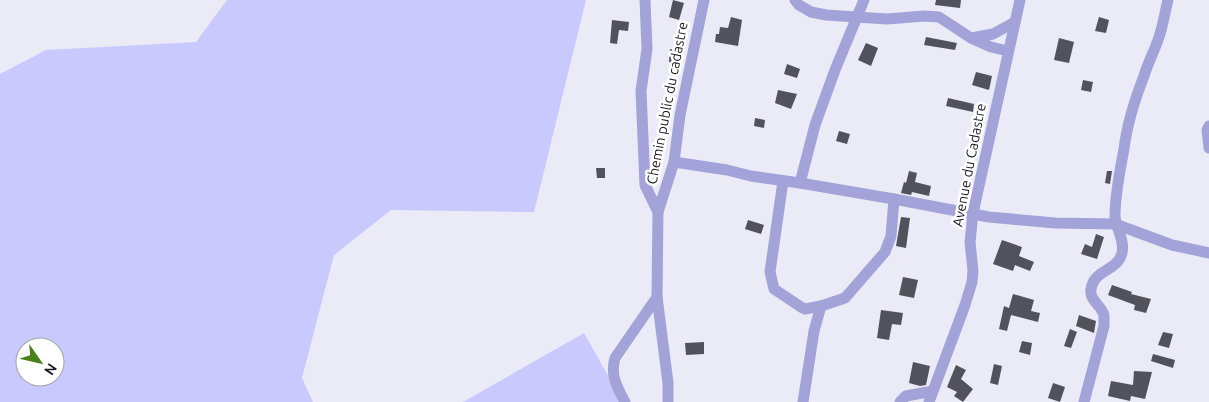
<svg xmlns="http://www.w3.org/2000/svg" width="1209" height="402" font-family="Ubuntu,sans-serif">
	<rect width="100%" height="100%" fill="#ebebf8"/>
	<g fill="#c9c9fd" fill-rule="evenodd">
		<path d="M227 0H586L534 212 391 210 334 255 302 378 313 402H0V74L46 50 196 42ZM25 347H55V377H25Z"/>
		<polygon points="584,333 623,402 463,402"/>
	</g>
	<g fill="#52525c">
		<polygon points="673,0 684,3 679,20 669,17"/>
		<polygon points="936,0 961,0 960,8 935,5"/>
		<polygon points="731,17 742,20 738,46 715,42 716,34 719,34 720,27 728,28"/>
		<polygon points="1099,17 1109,20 1106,33 1095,31"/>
		<polygon points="612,20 629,22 628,31 619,30 617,44 610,43"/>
		<polygon points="926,37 957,43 955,50 924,45"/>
		<polygon points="1059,38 1074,42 1069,63 1054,60"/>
		<polygon points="866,43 878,48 871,66 858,60"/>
		<polygon points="670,49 680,52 677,64 669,62"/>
		<polygon points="787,64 800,69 797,78 784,74"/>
		<polygon points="976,72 992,76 989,90 972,85"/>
		<polygon points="1083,80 1093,82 1091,92 1081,90"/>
		<polygon points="778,90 797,94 791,109 775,103"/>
		<polygon points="948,98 974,104 973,112 946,106"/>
		<polygon points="755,118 765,120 764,128 754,126"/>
		<polygon points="839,131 850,134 847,144 836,141"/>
		<polygon points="596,168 605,168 605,178 597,178"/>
		<polygon points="909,171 917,173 915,182 931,186 929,196 912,192 911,195 901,193 904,182 906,183"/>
		<polygon points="1107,171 1112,171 1110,184 1105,183"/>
		<polygon points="901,217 910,218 906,248 896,246"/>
		<polygon points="748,220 764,225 761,234 745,229"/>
		<polygon points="1096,234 1104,237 1097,259 1081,254 1085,244 1092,247"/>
		<polygon points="1002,240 1022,247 1019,256 1034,262 1030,271 1015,265 1013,271 993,264"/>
		<polygon points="903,277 918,280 914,298 899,295"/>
		<polygon points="1112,285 1132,292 1131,294 1151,299 1146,313 1134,310 1135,305 1108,295"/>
		<polygon points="1013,294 1034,300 1031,311 1040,313 1038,322 1011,315 1007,331 999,329 1004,306 1009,308"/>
		<polygon points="881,310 903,313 901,325 892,324 889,340 877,338"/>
		<polygon points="1079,315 1096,321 1094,333 1076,326"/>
		<polygon points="1070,329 1077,332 1071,348 1064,346"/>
		<polygon points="1163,332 1173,334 1169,348 1158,345"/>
		<polygon points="1022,341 1032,343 1030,355 1019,352"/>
		<polygon points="704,342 704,354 686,355 685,343"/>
		<polygon points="1153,354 1175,360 1173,368 1151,361"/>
		<polygon points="913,362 930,366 926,385 920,386 909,383"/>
		<polygon points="994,364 1002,366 998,385 990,383"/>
		<polygon points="956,365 966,370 961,379 973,389 963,402 954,396 957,392 947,387"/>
		<polygon points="1134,371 1152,372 1145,399 1131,396 1130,401 1108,396 1111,381 1133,385"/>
		<polygon points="1053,383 1065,387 1060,402 1048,398"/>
	</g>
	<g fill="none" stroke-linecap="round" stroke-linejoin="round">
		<g stroke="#a3a3d9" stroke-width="11">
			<polyline points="795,0 799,5 811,12 826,15 887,19 924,16 939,17 971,38 991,47 1008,51"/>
			<polyline points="971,38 993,34 1015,22"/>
			<polyline points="1209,126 1207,130 1209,148"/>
			<polyline points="674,162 727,170 751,176 800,183 894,199 891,236 885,252 845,298 821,306 814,331 803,402"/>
			<polyline points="783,181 770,272 774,289 801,307 805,309 821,306"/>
			<polyline points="800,183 815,125 835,70 864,0"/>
			<polyline points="894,199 989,217 1055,223 1115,224 1172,245 1209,253"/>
			<polyline points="658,212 674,162 680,115 704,0"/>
			<polyline points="657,297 668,383 668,402"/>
			<path d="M625 402C617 387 610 375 615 358L657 297 658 212 645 185 641 91 647 49 645 0"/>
			<polyline points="900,402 906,396 933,391"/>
			<polyline points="929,402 965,305 972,282 973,271 970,242 973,213 1020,0"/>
			<path d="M1084 402 1104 326C1104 323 1104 318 1104 315 1101 305 1089 300 1091 289 1094 269 1117 272 1122 253 1125 240 1116 229 1115 216 1115 194 1120 171 1124 149 1127 124 1135 99 1144 76 1148 62 1155 50 1159 37 1163 25 1165 12 1168 0"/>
		</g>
	</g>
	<g text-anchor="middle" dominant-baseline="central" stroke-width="5" stroke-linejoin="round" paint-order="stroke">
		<g font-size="14" fill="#1c1c20" stroke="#fff">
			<text transform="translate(667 103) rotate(-79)">Chemin public du cadastre</text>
			<text transform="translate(969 165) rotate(-79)">Avenue du Cadastre</text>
		</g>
	</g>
	<g transform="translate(40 362) rotate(124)"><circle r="24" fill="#ffffff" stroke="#a4a4a6"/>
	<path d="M0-4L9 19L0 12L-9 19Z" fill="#49811a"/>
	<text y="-8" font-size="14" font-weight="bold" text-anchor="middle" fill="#1c1c20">N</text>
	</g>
</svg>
